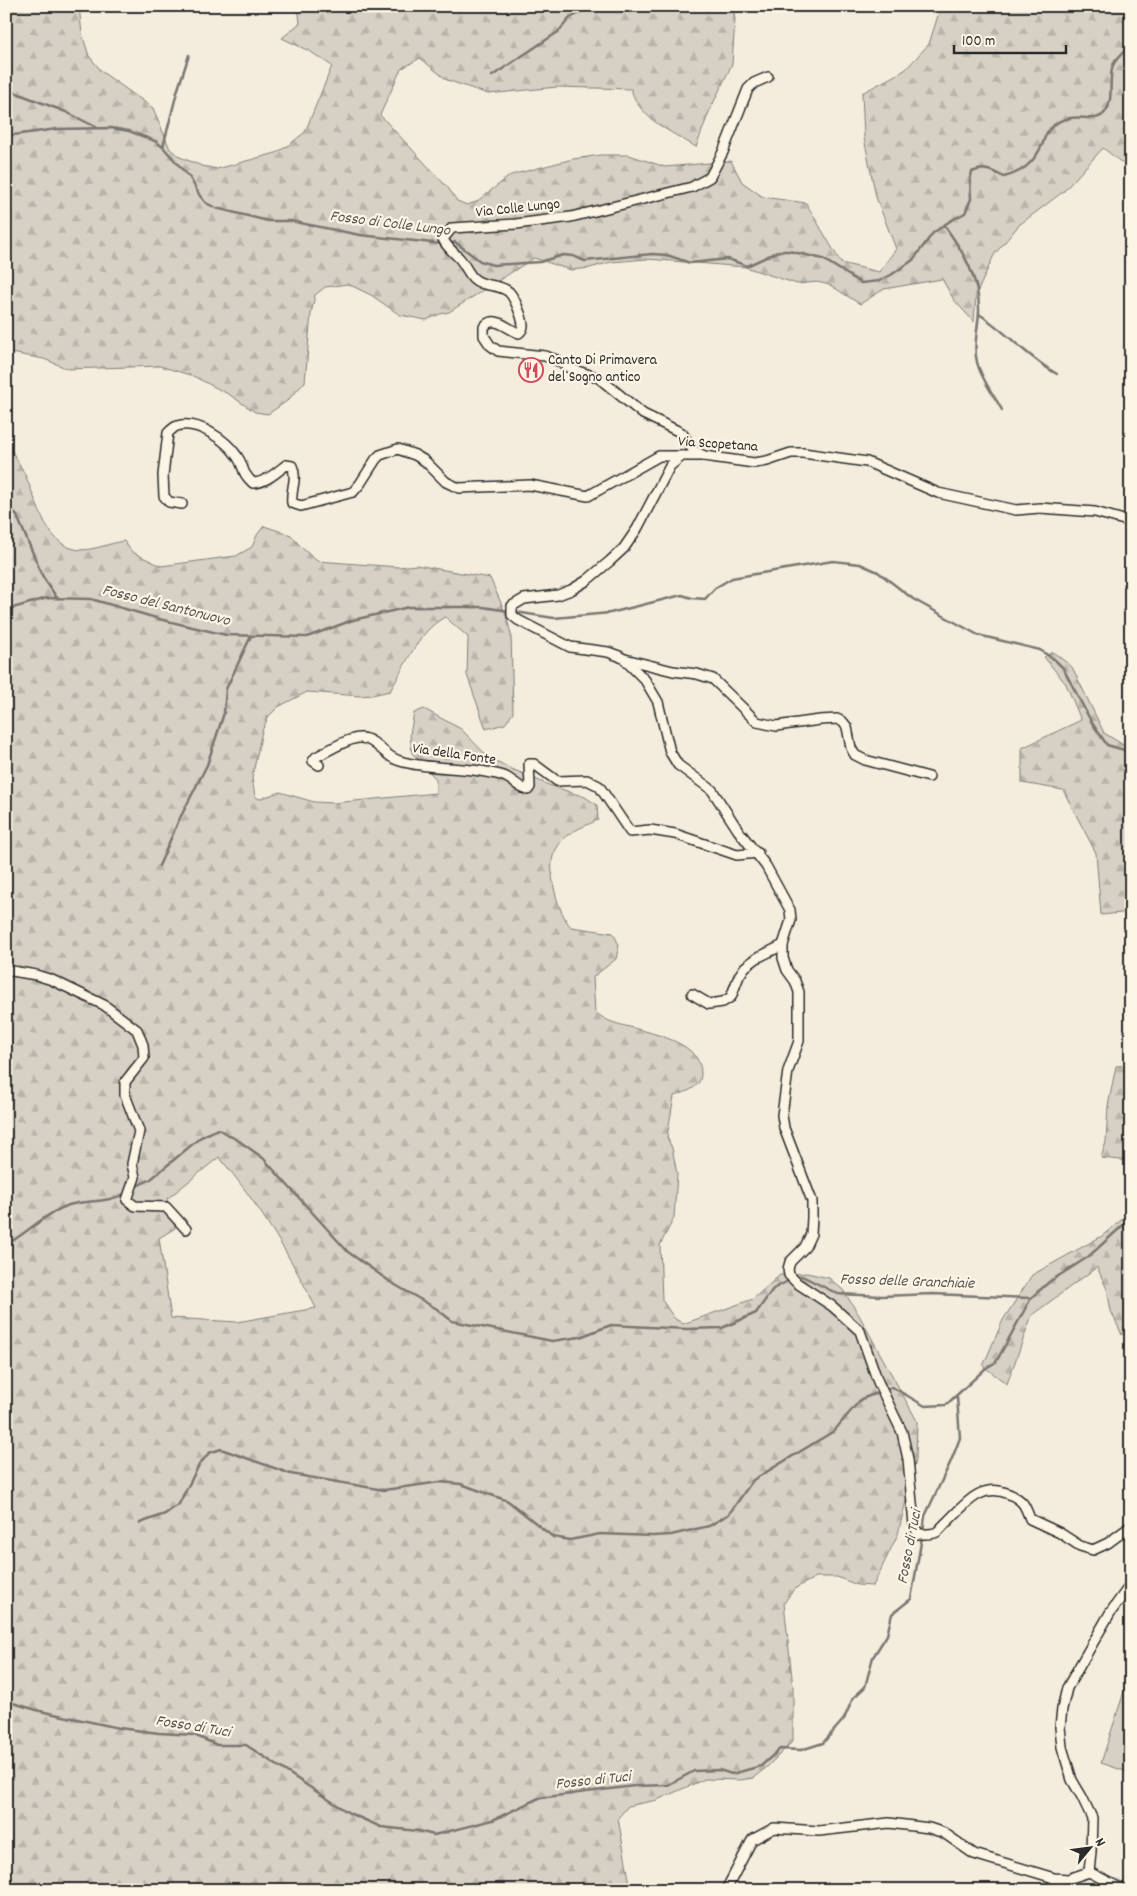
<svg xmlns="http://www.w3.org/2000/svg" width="1137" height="1896" font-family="Dekko,sans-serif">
	<defs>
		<pattern id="forest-firs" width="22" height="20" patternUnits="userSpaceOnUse" patternTransform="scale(1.25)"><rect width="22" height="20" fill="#d6d1c4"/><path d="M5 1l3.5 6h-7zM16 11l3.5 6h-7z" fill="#b8b4a9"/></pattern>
	</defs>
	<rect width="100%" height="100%" fill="#f4edde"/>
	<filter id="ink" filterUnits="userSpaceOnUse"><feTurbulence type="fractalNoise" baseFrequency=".02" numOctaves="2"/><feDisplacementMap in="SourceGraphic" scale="10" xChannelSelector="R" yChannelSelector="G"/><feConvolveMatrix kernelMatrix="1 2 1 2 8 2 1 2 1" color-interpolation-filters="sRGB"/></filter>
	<g filter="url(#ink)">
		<polygon fill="#d6d1c4" stroke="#807e78" points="1131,1670 1131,1773 1101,1763"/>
		<g fill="url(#forest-firs)" stroke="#807e78" fill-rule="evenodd">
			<path d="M27 6H79L82 34 89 56 102 72 153 108 170 149 180 157 202 166 217 169 276 153 289 145 305 132 332 66 311 52 282 38 300 23 298 6H733L735 20 732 64 709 112 696 147C672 132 639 119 631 89L557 87 488 94 447 80 420 58 401 69 380 115 449 189 457 201 467 205 476 202 511 175 573 159 601 155H629L665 167 731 161 742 182 763 197 806 203 841 263 879 272 896 249 876 197 864 138 862 93 905 70 929 44 941 6H1131V170L1103 148 1064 191 1019 225 994 255 976 295 974 322 954 300 942 279 884 289 860 304 830 285 817 282 797 284 745 267 647 259 611 262 590 268 571 270 534 258 449 312 440 314 426 320 400 315 371 295 348 284 325 287 315 295 311 314 305 382 287 401 268 414 255 412 230 395 193 376 160 366 68 369 44 359 6 352V13Z"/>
			<path d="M6 442C13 453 20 464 25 475 36 498 45 540 71 548 87 554 108 543 124 541L132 552 161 566 236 556 252 547 257 535 264 526 291 535 301 547 317 561 399 567 416 565 490 578 505 612 511 634 513 713 505 724 486 729 467 675 468 637 445 617C418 631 406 665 390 691L372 695 360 696 307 692 278 707 268 717 262 731 252 778 255 796 259 799 280 792 314 802 334 803 436 793V779L412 753 410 734 414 713 424 709 461 729 491 760 549 785 585 797 597 805 598 820C589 824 569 832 563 839 560 842 555 851 553 856 548 874 558 913 571 927L613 933 619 945 616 959 593 977 595 1012C600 1016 606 1020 612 1022 637 1031 703 1038 701 1074 701 1088 686 1092 674 1096L667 1137 672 1148 677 1174 674 1218 660 1245 662 1300 674 1318 683 1324 753 1299 780 1275 807 1273 829 1278 843 1290 859 1315 917 1421 916 1459 898 1534 873 1586 857 1585 837 1577H816L794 1589 784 1603 793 1687V1741L767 1767 753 1778 740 1780 705 1779 657 1800 628 1806 618 1818 631 1890H6ZM219 1157C258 1203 289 1254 316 1308L237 1322 171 1318 159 1238 175 1228 167 1199Z"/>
			<polygon points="1053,652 1072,667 1104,733 1125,746 1131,747 1131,912 1101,915 1096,853 1063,790 1022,783 1022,748 1081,720 1066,684 1044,657"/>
			<polygon points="1131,1065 1131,1161 1101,1158 1106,1142 1108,1106 1116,1066"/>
			<polygon points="1131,1212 1131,1316 1122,1335 1111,1311 1107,1289 1097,1267 1032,1315 1007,1384 983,1366 1003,1320 1032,1275 1102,1236"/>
		</g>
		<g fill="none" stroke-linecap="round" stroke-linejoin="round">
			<g stroke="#7a7771" stroke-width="2.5">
				<polyline points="492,76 558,32 570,18 594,6"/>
				<polyline points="6,89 66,112 96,127"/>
				<polyline points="6,136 57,129 111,128 129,131 155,141 163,147 190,178 200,196 206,203 216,208 268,221 290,221 360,235 442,244"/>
				<polyline points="163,147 177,92 189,55"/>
				<path d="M944 225C963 251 980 279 979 312 978 329 973 346 977 362 981 379 994 395 1002 410"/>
				<path d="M450 244 455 242 480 261 493 265 540 262 563 255 573 256 585 261 652 254 667 255 690 263 728 259 747 266 779 251H789L823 259 861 283 879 281 891 275 913 260 933 233 950 221 965 213 971 199 970 180 972 172C985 166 992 171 1004 177 1024 172 1035 161 1043 143 1045 136 1047 130 1053 126 1057 122 1064 119 1070 118 1082 115 1097 124 1106 111 1114 99 1108 79 1113 65 1117 57 1125 51 1131 45"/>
				<path d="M979 314C1007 332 1028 358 1057 374"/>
				<polyline points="6,501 17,516 43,577 57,598"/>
				<polyline points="6,610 47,598 91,599 163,620 226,635 307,637 353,620 409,607 483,607 554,618 610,613 682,595 692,598 705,599 715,588 732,578 833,561 860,564 878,572 913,599 978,635 1040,650 1055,660 1063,668 1092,723 1107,745 1131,752"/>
				<polyline points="159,866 178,822 207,765 224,713 226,689 251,636"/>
				<polyline points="135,1187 151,1179 201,1137 218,1129 239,1141 263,1158 348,1252 392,1283 437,1309 452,1321 552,1341 580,1337 611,1325 687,1329 722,1328 756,1313 773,1289 790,1280"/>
				<path d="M6 1245C27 1233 46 1213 69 1205 88 1200 108 1203 126 1193"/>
				<polyline points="795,1278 802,1276 838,1294 882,1296 932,1294 1031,1298 1049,1282 1088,1257 1131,1218"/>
				<polyline points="885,1390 892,1387 925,1406 946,1405 986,1368 996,1362 1031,1298"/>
				<polyline points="140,1523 165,1514 179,1504 199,1465 209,1453 221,1449 291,1474 384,1490 440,1482 461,1484 508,1501 553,1537 570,1540 600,1534 653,1536 671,1535 709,1526 729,1514 753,1480 834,1431 861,1399 880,1392"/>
				<polyline points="923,1531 925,1516 951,1461 960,1438 957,1397"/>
				<polyline points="6,1701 40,1711 119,1728 159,1733 194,1735 217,1745 246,1745 349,1813 381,1827 418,1831 434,1835 493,1820 539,1798 634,1786 668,1785 694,1771 719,1770 732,1774 761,1766 780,1749 801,1750 823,1743 844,1719 853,1698 865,1687 873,1657 887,1635 892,1614 911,1599 922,1537"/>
			</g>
			<defs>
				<g id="street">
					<path d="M682 456 670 466 637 529 624 548 610 561 586 581 571 590 558 595 524 599 512 606V615L518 620 570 647 608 652 619 656 624 659 645 680 658 702 670 752 678 765 712 790 738 830 766 866 790 910 791 920 783 945V958L787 970 795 981 799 992V1041L788 1071 782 1115 784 1128 812 1201V1218L811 1234 805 1247 790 1262 788 1269 789 1275 797 1283 832 1306 860 1331 878 1382 902 1432 908 1459 914 1525 918 1534C924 1534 931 1535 937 1532 941 1529 944 1524 948 1521 966 1503 982 1482 1009 1494 1023 1500 1025 1505 1030 1519L1060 1533 1080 1546 1093 1550 1108 1543 1131 1526"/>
					<path d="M704 456 693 450 682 433 643 414 599 378 571 369 559 361 545 356 498 351 490 345 484 336V327C494 314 507 329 519 333 525 328 523 323 521 316 518 308 515 298 509 292 499 283 483 288 473 278 468 273 465 265 460 259 454 252 447 248 443 239L452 228 516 224 571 217 692 187 710 177 723 152 748 89 754 83 768 77"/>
					<path d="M182 504 169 502 164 496 163 475 168 433C171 430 174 427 177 426 198 420 226 440 237 456 245 467 240 471 253 483 265 483 277 472 286 465L292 466C298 479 290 490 292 503L301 506 353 492 360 484 376 459 380 455 398 449 415 455 425 461 446 482 459 488 530 485 588 496 659 456H704L754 463 767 461 791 453H803L867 462 938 493 1016 510 1040 508 1095 512 1131 522"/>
					<polyline points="625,659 673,671 697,674 713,679 757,722 776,726 820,720 837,719 843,722 847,727 851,748 855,755 865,760 929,777"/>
					<path d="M319 765 313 761 316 757C328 751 349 737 361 738 377 739 384 757 400 761 430 770 461 766 491 773 496 774 502 775 506 777 514 781 519 788 528 790L530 787 529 764H534L557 781 587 780 599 786 630 832 650 830 675 834 737 855 758 853"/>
					<polyline points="6,970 36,975 52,980 104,1005 137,1030 143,1045 144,1058 125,1082 125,1095 139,1131 132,1164 135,1177 127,1200 135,1206 166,1207 186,1229"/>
					<polyline points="692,994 709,1004 723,1002 731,997 739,976 745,967 757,958 783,945"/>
					<polyline points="1089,1872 1091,1852 1092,1818 1082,1797 1072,1780 1062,1747 1060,1727 1062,1709 1067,1688 1110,1613 1131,1584"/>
					<polyline points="1089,1872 1124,1890"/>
					<polyline points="728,1890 728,1886 752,1840 774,1828 819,1831 889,1823 929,1828 944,1833 974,1854 1054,1878 1068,1879 1089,1872"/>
					<polyline points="1047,1890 1063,1879"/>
				</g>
			</defs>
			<use href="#street" stroke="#2b2b2b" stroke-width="12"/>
			<use href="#street" stroke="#fcf5e5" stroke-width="9"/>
		</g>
	</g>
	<defs>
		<symbol id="restaurant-ring" viewBox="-11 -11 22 22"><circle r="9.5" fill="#fcf5e5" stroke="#d1495b" stroke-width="1.5"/><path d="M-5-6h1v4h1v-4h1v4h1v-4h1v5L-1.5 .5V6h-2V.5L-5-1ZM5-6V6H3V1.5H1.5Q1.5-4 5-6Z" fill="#d1495b"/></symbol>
	</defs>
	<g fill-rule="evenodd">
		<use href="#restaurant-ring" x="517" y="356" width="28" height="28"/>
	</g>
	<g text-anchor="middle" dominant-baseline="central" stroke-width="4.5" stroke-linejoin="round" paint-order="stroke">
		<g font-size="15" fill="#2b2b2b" stroke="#fcf5e5">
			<text transform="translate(518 209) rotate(-6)">Via Colle Lungo</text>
			<text transform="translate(718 445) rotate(4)">Via Scopetana</text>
			<text transform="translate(454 755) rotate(8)">Via della Fonte</text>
		</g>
		<g font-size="15" fill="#2b2b2b" stroke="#fcf5e5" text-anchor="start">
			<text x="548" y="361">Canto Di Primavera<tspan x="548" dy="17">del Sogno antico</tspan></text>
		</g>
		<g font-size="16" font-style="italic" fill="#595754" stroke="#fcf5e5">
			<text transform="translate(390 224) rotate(7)">Fosso di Colle Lungo</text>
			<text transform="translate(166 606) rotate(14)">Fosso del Santonuovo</text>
			<text transform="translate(907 1282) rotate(2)">Fosso delle Granchiaie</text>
			<text transform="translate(910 1547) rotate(-79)">Fosso di Tuci</text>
			<text transform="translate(193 1727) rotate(9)">Fosso di Tuci</text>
			<text transform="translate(593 1781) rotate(-6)">Fosso di Tuci</text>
		</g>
	</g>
	<rect width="1137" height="1896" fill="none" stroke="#fcf5e5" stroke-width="25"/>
	<rect x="12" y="12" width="1112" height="1871" fill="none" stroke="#2b2b2b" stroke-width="2" filter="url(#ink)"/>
	<g transform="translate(1090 1848) rotate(61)" stroke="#fcf5e5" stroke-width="4" paint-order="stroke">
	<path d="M0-4L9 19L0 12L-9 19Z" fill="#2b2b2b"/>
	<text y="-8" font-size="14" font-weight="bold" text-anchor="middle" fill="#2b2b2b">N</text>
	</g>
	<path d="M954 45v8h112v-8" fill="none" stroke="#2b2b2b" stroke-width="2.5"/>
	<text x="962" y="45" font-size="15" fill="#2b2b2b" stroke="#fcf5e5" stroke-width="4" paint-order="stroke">100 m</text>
</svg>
